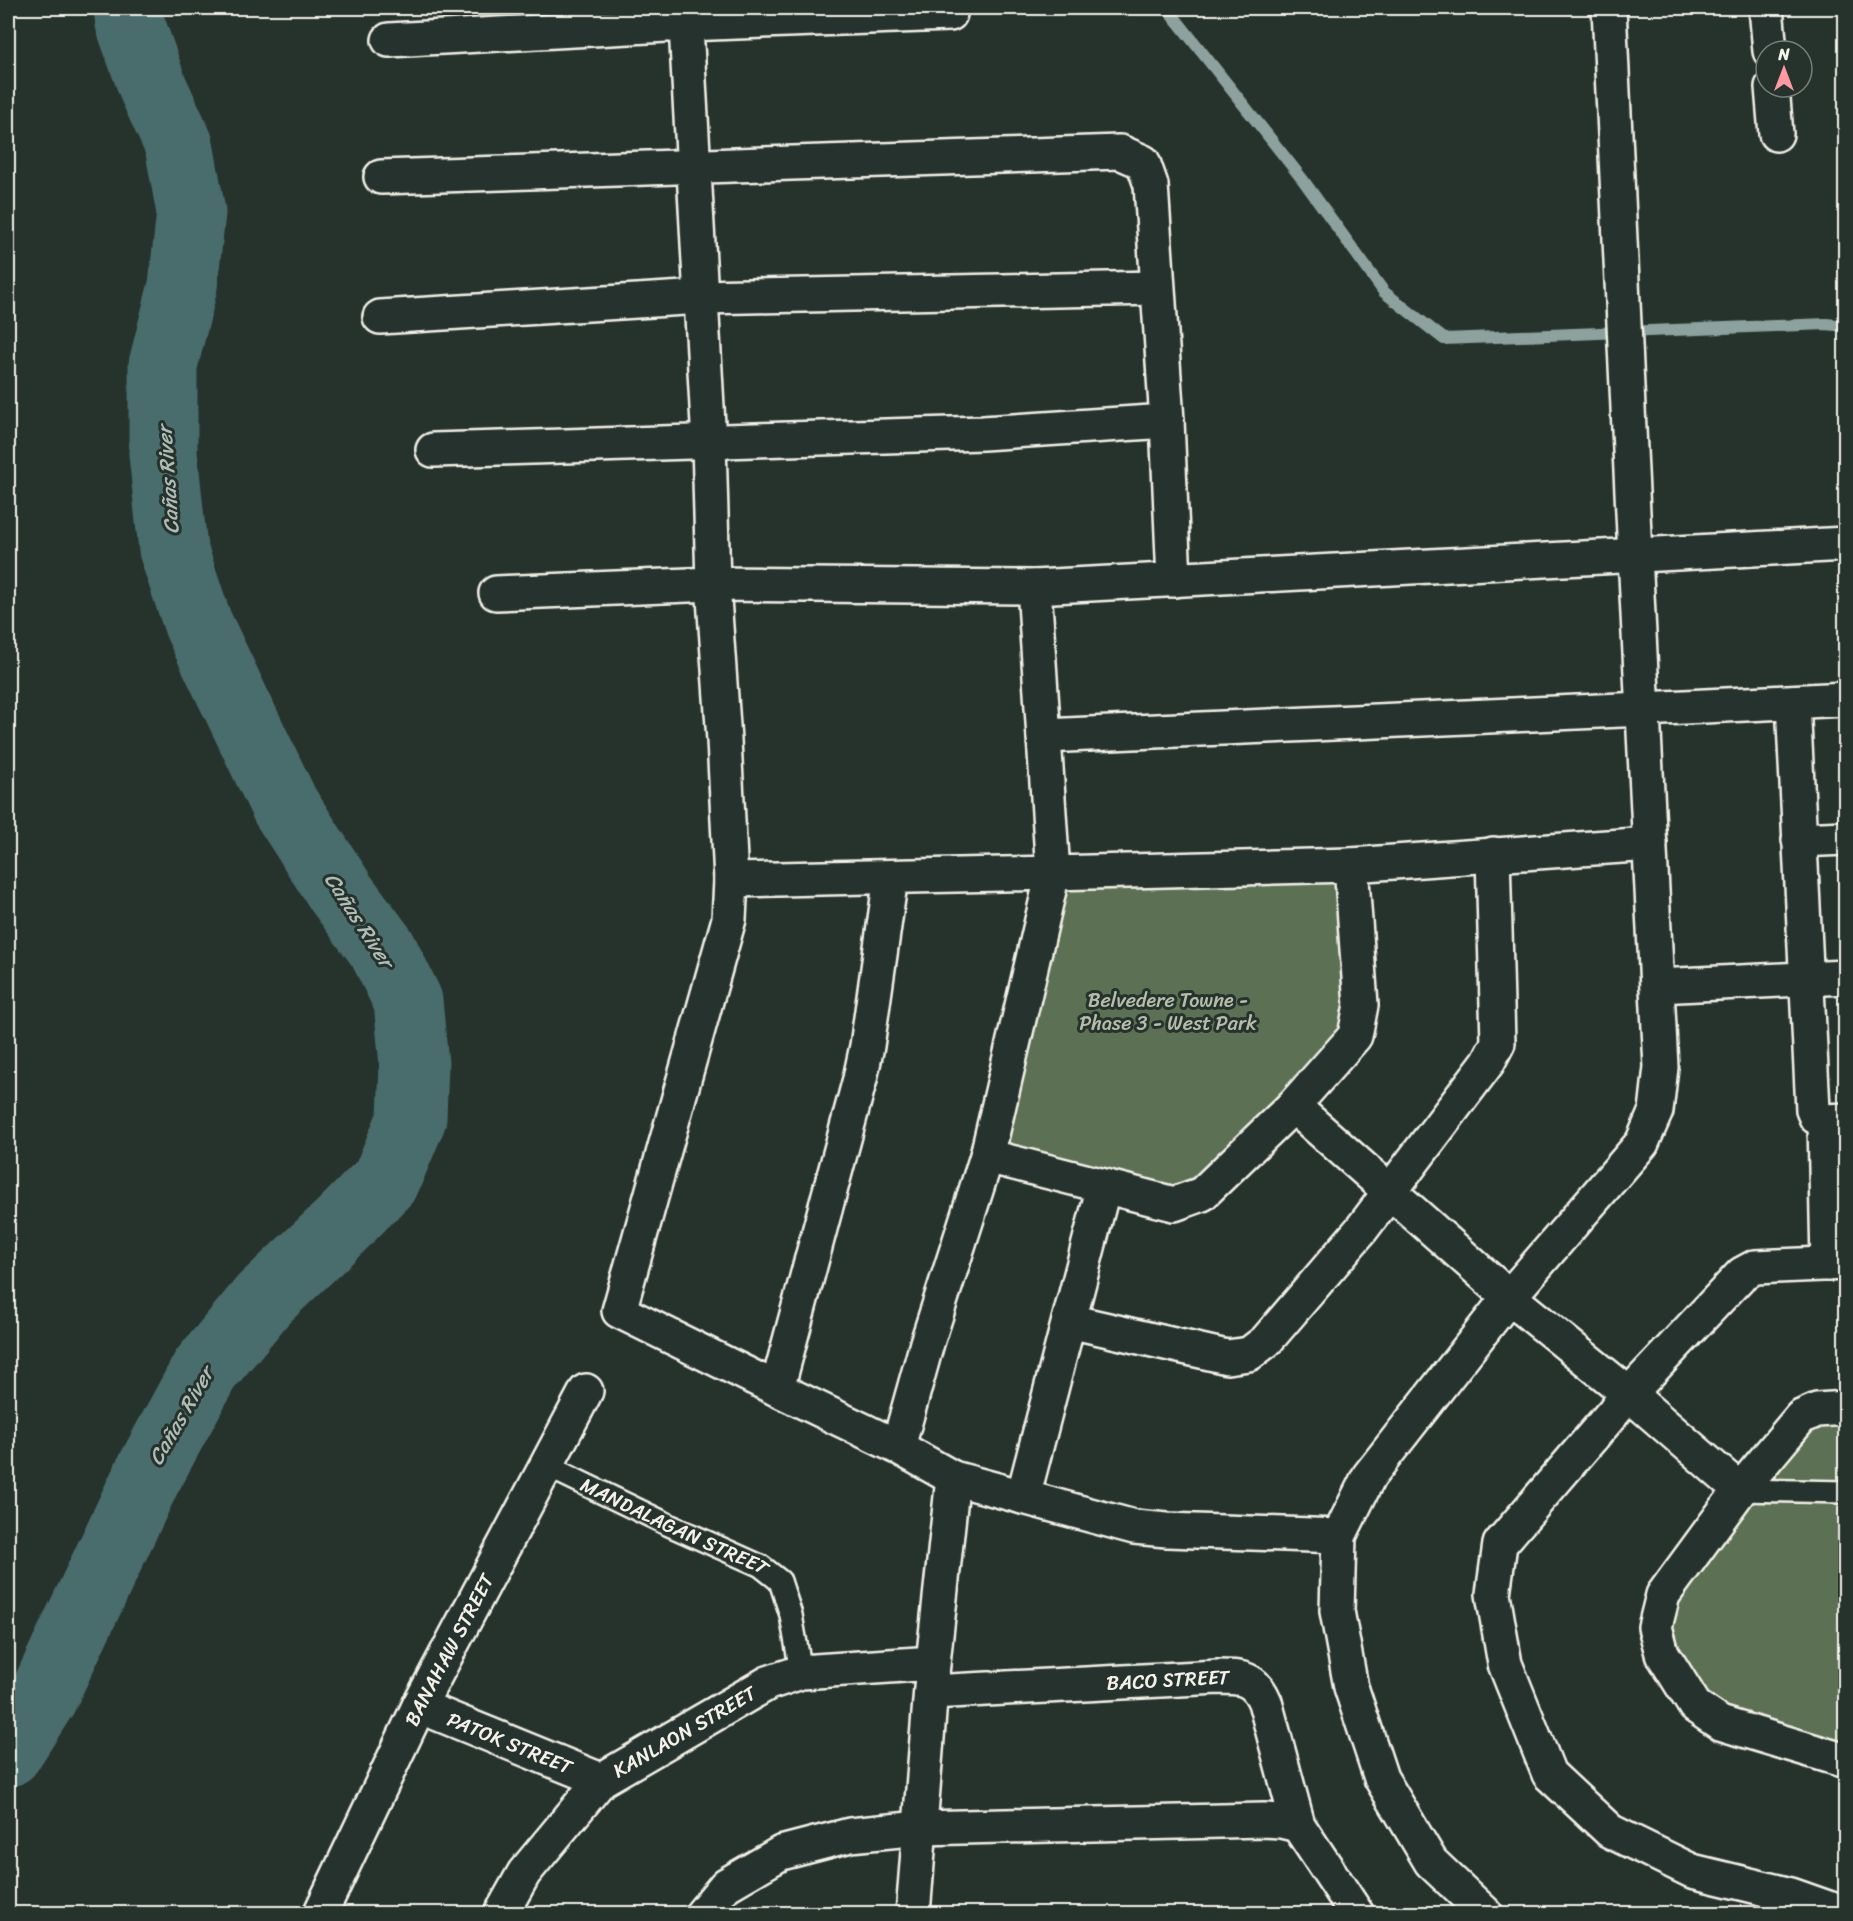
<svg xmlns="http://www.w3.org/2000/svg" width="1853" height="1921" font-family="Sriracha,sans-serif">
	<rect width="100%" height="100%" fill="#26332d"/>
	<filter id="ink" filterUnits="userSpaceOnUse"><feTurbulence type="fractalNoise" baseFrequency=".0167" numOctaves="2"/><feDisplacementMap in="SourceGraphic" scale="12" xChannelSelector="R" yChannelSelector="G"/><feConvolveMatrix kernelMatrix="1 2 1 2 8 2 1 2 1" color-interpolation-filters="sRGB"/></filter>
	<g filter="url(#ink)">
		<g fill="#5b7053" stroke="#a8b09e" stroke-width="1.5">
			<polygon points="1337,865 1348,1008 1337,1034 1199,1180 1172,1191 999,1149 1053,873"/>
			<polygon points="1845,1408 1845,1762 1720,1723 1662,1653 1663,1595 1801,1417"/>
		</g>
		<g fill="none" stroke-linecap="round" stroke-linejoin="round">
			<polyline stroke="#8da29e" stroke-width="12" points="1167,8 1303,180 1384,292 1444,339 1826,324 1846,326"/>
			<polyline stroke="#496d6c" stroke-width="69" points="8,1752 43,1697 146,1479 205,1370 263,1300 342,1225 386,1180 412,1118 414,1064 408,1001 382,948 341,893 285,806 198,624 173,549 163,453 163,365 183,286 191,212 179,145 153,88 130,23 128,8"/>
			<defs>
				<g id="lane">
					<path id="s1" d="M547 1466 669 1525 761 1566 780 1581 791 1615 801 1672"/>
					<polyline points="1740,1490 1846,1492"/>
				</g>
				<g id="street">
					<polyline points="685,8 709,443 713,584 724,740 731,880 729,919 619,1311 777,1389 898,1447 953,1478 1134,1527 1167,1530 1339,1536"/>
					<polyline points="1766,8 1770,51"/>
					<polyline points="389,40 685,24 950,14"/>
					<polyline points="1772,87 1776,134"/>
					<polyline points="381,177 1120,152 1143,162 1151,185 1167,421 1174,580"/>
					<polyline points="380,317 701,297 1157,288"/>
					<polyline points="433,450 983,433 1167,421"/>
					<polyline points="496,593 713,584 1034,587 1846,544"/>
					<polyline points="1793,702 1813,1110 1816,1117 1825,1121 1846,1120"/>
					<polyline points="1044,736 1643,709 1846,699"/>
					<polyline points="1799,840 1846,838"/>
					<polyline points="1351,865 1650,844"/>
					<polyline points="731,880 1053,873 1351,865 1361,1005 1355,1036 1293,1106 1202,1194 1174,1204 987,1156 1053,873 1034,587"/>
					<polyline points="1657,986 1846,977"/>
					<polyline points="1293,1106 1509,1297 1629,1394 1740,1490"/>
					<polyline points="1825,1121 1828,1264"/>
					<polyline points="1069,1321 1227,1357 1249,1354 1266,1341 1361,1230 1488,1062 1498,1043 1493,854"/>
					<polyline points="777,1389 860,1079 867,1046 891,877"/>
					<polyline points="1846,1408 1817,1410 1801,1417 1740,1490 1663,1595 1655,1627 1662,1653 1695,1706 1720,1723 1846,1761"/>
					<polyline points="898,1447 927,1343 987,1156"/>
					<polyline points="1023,1497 1104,1186"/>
					<path id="s2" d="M931 1692 1218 1677C1242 1677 1255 1678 1265 1702L1298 1825 1357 1914"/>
					<path id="s3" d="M419 1706 601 1780"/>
					<path id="s4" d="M320 1914 419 1706 586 1391"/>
					<path id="s5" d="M501 1914 524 1873 601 1780 768 1683 801 1672 933 1663"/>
					<polyline points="702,1914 726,1885 781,1853 850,1835 920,1828 1264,1820 1281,1821 1298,1825"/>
					<polyline points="913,1914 933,1663 953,1478"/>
					<polyline points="1486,1914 1431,1862 1381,1778 1351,1687 1337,1611 1339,1536 1369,1476 1509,1297 1642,1143 1656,1111 1661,1067 1635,555 1609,8"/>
					<polyline points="1845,1914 1791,1895 1692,1871 1610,1831 1549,1774 1505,1664 1493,1594 1500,1544 1629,1394 1742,1274 1755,1267 1846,1263"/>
				</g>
			</defs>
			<use href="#lane" stroke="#f4f1e8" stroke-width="26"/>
			<use href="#street" stroke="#f4f1e8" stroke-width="38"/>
			<use href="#lane" stroke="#26332d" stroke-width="21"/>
			<use href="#street" stroke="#26332d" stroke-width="33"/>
		</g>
	</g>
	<g text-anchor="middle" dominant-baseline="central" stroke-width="6" stroke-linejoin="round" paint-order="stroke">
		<g font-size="20" fill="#b7bdac" stroke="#26332d">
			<text x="1168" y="1000">Belvedere Towne -<tspan x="1168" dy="23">Phase 3 - West Park</tspan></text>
		</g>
		<g font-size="20" fill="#f4f1e8" stroke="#26332d">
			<text stroke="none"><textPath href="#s1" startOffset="141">MANDALAGAN STREET</textPath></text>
			<text stroke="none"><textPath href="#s4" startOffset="294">BANAHAW STREET</textPath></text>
			<text stroke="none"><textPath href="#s2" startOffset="237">BACO STREET</textPath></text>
			<text stroke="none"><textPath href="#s5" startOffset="264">KANLAON STREET</textPath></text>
			<text stroke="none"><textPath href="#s3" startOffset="98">PATOK STREET</textPath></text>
		</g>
		<g font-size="21" font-style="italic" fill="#b0bcb6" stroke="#26332d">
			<text transform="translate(168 480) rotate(-94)">Cañas River</text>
			<text transform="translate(359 920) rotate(57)">Cañas River</text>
			<text transform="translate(181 1416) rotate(-60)">Cañas River</text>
		</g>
	</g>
	<rect width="1853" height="1921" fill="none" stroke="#26332d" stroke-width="30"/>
	<rect x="15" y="15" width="1823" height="1891" fill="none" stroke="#f4f1e8" stroke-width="2" filter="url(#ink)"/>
	<g transform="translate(1784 69)"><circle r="28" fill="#26332d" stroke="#787f78" stroke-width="1.5"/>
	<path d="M0-4.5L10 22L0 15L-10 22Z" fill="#ff9aa2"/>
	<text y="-9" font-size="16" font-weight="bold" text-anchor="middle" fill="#f4f1e8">N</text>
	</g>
</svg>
